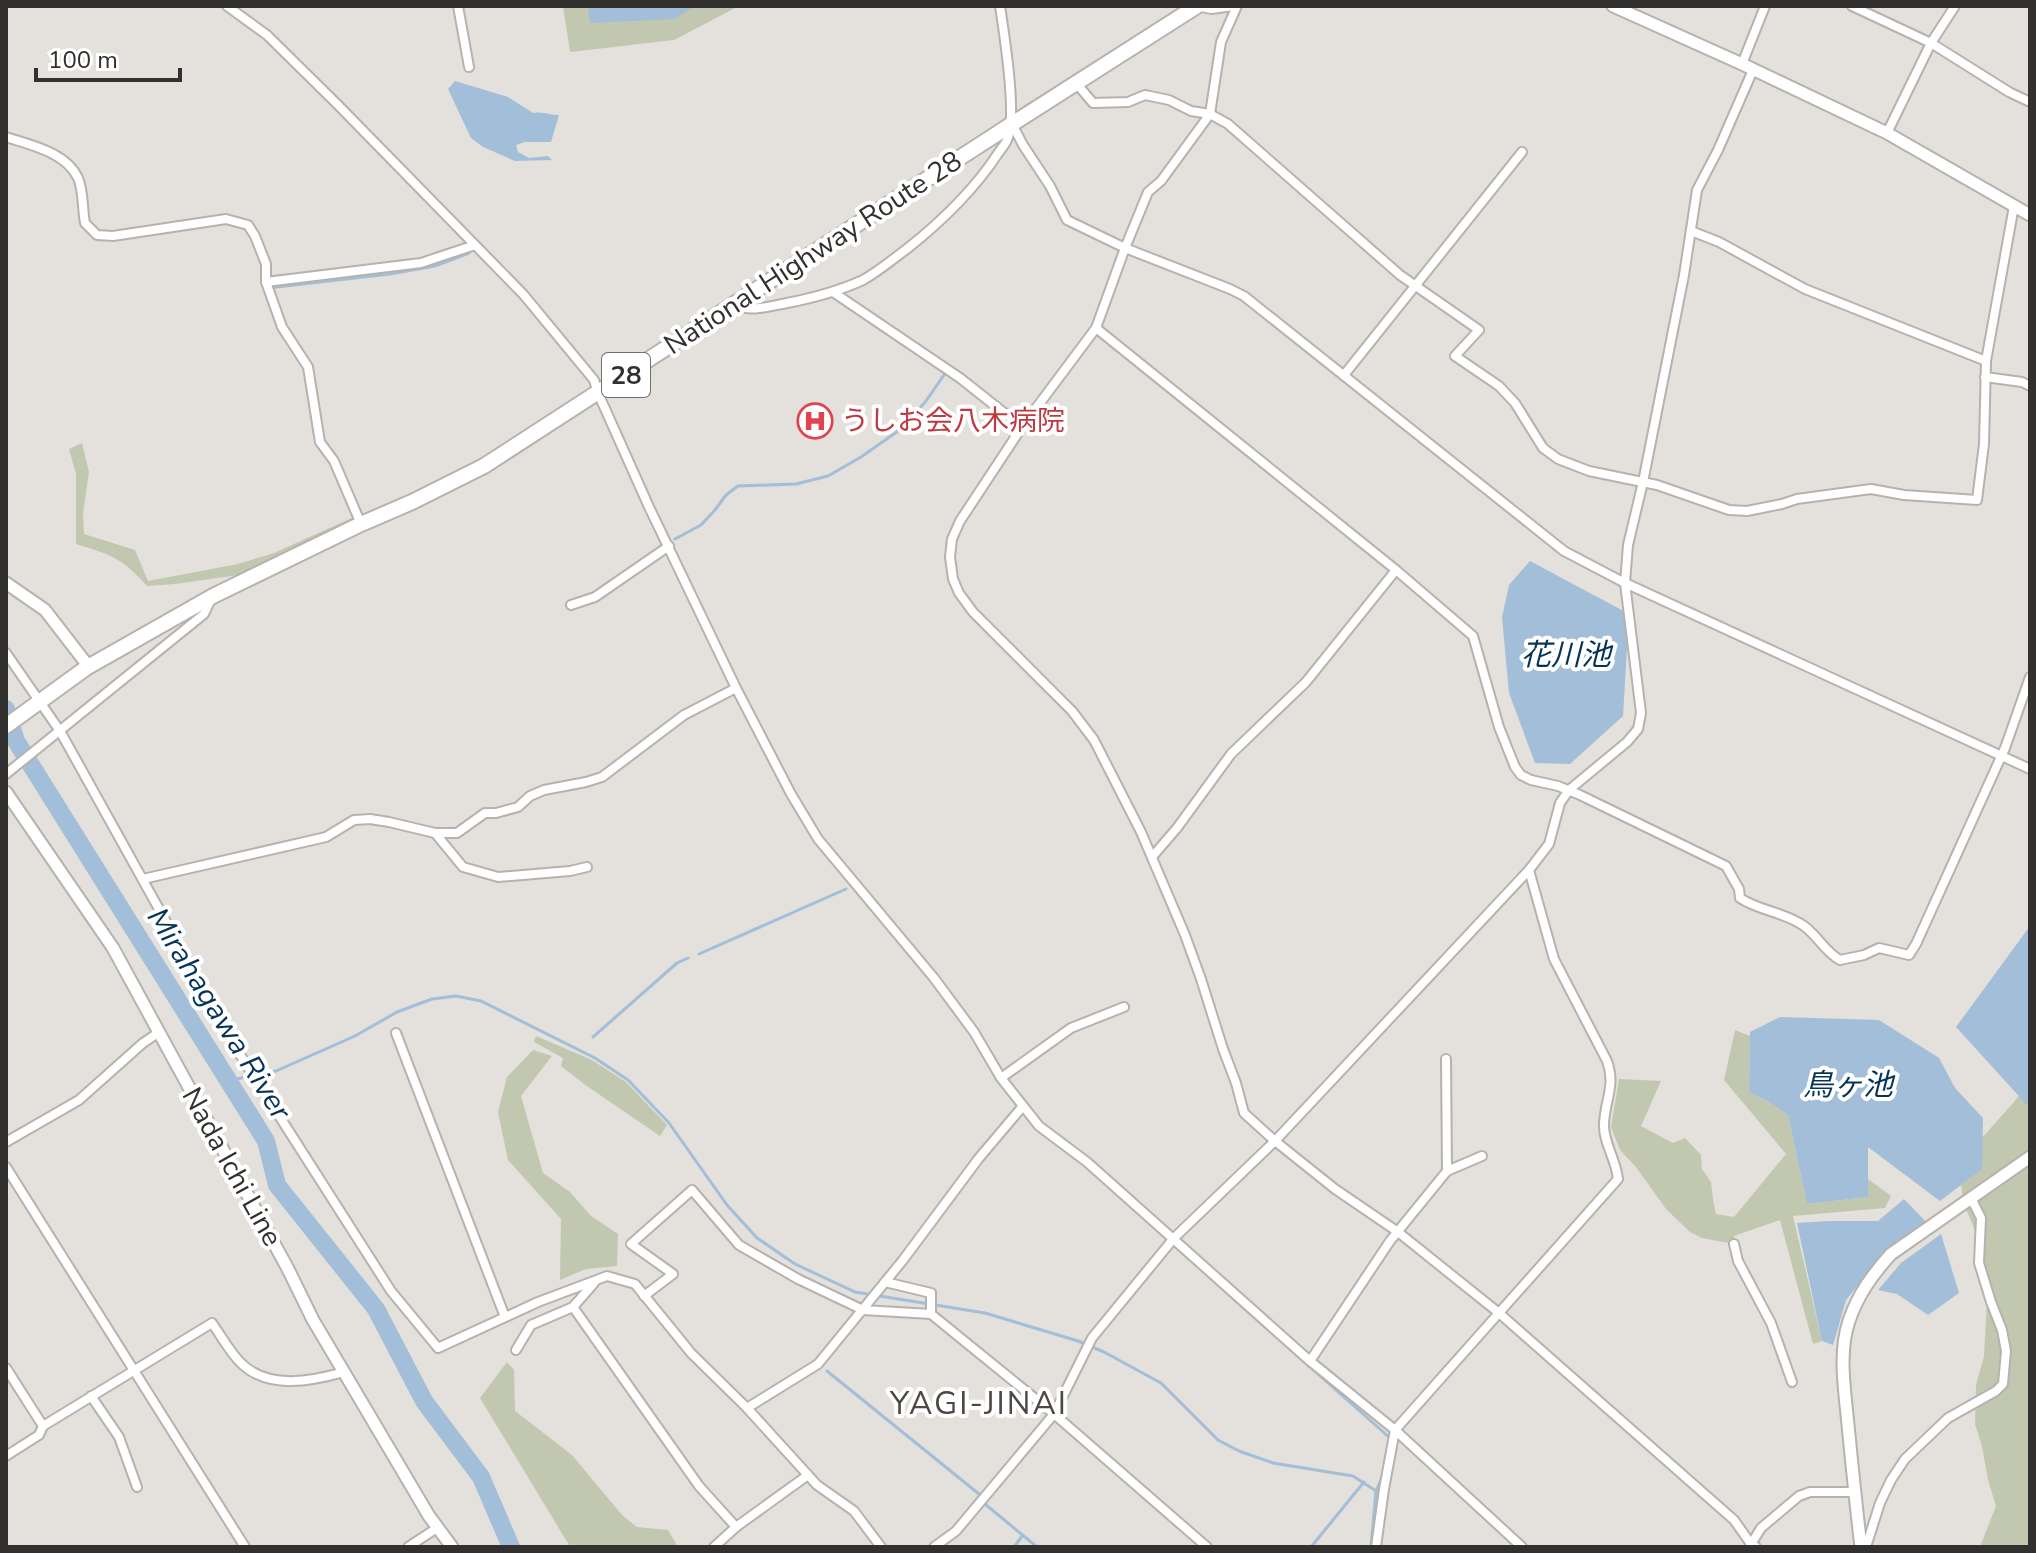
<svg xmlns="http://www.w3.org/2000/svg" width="2036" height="1553" font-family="'Nunito Sans','Noto Sans JP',sans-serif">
	<rect width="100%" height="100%" fill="#e4e0db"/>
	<g fill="#c2c7af">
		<polygon points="563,6 739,6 674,40 570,52"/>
		<path d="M82 443 89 472 83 513 84 534 135 550 148 581 238 564 274 553 354 517 356 523 246 574 175 584 147 586C121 557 111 555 76 544V474L69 449Z"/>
		<polygon points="1735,1030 1750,1036 1749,1092 1769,1102 1788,1115 1807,1204 1868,1197 1868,1179 1891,1196 1885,1208 1793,1216 1822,1341 1813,1344 1780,1220 1734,1236 1734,1244 1702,1238 1690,1232 1666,1209 1636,1167 1620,1150 1611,1127 1619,1079 1661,1081 1641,1126 1673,1143 1685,1138 1701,1155 1702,1169 1711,1182 1713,1200 1716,1214 1734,1217 1786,1154 1724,1080"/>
		<polygon points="536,1036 592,1060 626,1082 667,1125 660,1136 584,1084 561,1066 563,1058 534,1042"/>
		<polygon points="533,1050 552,1056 521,1096 543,1173 570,1192 591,1216 618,1234 617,1266 586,1269 560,1280 561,1219 508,1160 498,1112 507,1077"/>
		<polygon points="2030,1080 2030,1547 1980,1547 1996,1506 1988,1480 1982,1446 1975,1424 1976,1385 1984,1356 1987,1301 1986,1270 1976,1233 1964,1204 1961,1185 1981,1139 2014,1102"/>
		<polygon points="507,1362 514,1370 515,1411 572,1455 622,1515 637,1527 668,1530 678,1547 572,1547 569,1545 480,1398"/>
	</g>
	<g fill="#a2bed9">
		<polygon points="588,6 695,6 674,19 590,23"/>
		<path d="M455 81 508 97 533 113C541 111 550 115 559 115L551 142H525L516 145 518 152 529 158 548 156 552 160 515 161 483 147 471 138 448 89Z"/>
		<polygon points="1530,561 1629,614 1623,716 1570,764 1535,763 1509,693 1502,617 1509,585"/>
		<polygon points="2030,926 2030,1100 2027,1105 1956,1027"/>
		<polygon points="1780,1017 1879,1020 1939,1058 1955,1088 1983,1118 1982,1169 1940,1201 1868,1147 1868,1197 1807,1204 1788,1115 1769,1102 1749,1092 1750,1032"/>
		<polygon points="1904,1199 1927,1223 1887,1249 1846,1300 1833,1345 1822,1341 1797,1223 1828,1221 1878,1221"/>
		<polygon points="1941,1234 1959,1293 1928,1315 1897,1294 1878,1290 1901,1263"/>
	</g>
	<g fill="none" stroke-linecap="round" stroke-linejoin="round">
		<g stroke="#a2bed9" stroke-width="3">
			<polyline points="268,288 390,274 435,266 469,253"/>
			<polyline points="675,539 701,525 715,510 726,495 738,486 796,484 828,476 861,457 901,429 926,401 946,372"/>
			<polyline points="699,954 846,889"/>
			<polyline points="593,1037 677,963 688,958"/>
			<polyline points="227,1081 276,1071 355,1036 397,1012 432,999 456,996 481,1001 595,1058 628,1080 669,1123 727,1205 757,1238 795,1264 855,1292 985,1313 1078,1341 1104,1352 1161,1383 1218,1440 1239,1451 1273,1463 1353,1476 1376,1491"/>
			<polyline points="1227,1293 1390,1438"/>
			<polyline points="827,1371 979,1494"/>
			<polyline points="985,1504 1037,1547"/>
			<polyline points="1014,1547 1023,1535"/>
			<polyline points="1311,1547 1364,1482"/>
			<polyline points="1371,1547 1376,1491 1384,1473"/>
		</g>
		<polyline stroke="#a2bed9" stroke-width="18" points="6,709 16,741 266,1141 277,1185 376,1309 424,1401 481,1477 511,1547"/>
		<defs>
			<g id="street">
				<polyline points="227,6 267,35 338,105 523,294 594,380 598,393 649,507 736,688 791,794 818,839 934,978 974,1032 1001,1078 1039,1126 1087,1162 1310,1361 1395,1430 1522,1547"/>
				<polyline points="458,6 469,67"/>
				<polyline points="1197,6 1211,9 1234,6"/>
				<polyline points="1237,6 1221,42 1210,114 1161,181 1148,192 1125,248 1096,328 1022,427 960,521 952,539 950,557 953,579 959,593 973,612 1072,711 1094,740 1141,832 1185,935 1201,979 1223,1049 1236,1083 1244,1113 1275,1141 1335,1189 1398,1232 1499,1313 1734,1520 1751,1544 1756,1547"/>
				<polyline points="1852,6 1931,43 2009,92 2030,102"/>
				<polyline points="1742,64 1765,6"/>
				<polyline points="1076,83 1093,103 1128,102 1145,95 1169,100 1191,111 1210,114 1228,124 1400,275 1479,330 1455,356 1499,386 1515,403 1543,448 1558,459 1589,471 1657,485 1729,510 1747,511 1782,504 1797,499 1871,489 1904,495 1977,500 1984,444 1986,361 2014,206"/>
				<polyline points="1012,124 1023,145 1050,186 1067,220 1125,248 1230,289 1244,296 1564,551 1625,583 2030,769"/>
				<polyline points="1887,133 1931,43 1955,6"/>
				<path d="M6 137C30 145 66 152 78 178 84 192 82 208 85 223L97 235 113 236 226 219 248 225 255 236 266 264V282L282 327 308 367 320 442 334 461 361 524"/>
				<polyline points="1691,231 1719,242 1805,289 1986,361"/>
				<polyline points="266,282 421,263 475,245"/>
				<polyline points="833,292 960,378 1022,427"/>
				<path d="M733 305C752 312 767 307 787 303 813 298 839 291 863 280 879 271 893 259 908 248 942 221 973 191 997 155 1000 150 1005 145 1007 140 1018 118 1004 33 1000 6"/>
				<path d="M1096 328 1396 570 1473 636 1499 727 1515 767 1521 775 1531 780 1558 786 1580 795 1726 866 1739 889 1740 898C1759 911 1785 912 1804 926 1818 936 1825 952 1840 960L1864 955 1879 948 1909 955 1916 944 2005 748 2030 677"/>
				<polyline points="1344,375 1522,152"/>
				<polyline points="1985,377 2022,382 2030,386"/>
				<polyline points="571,605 595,597 669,546"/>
				<polyline points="6,653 60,731 239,1053 391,1291 438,1348 538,1302 607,1276 635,1284 691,1353 747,1408 817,1485 854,1511 881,1547"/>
				<polyline points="6,774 204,614 211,599"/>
				<polyline points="435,833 463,867 498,877 570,871 587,867"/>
				<polyline points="1152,857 1177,828 1231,754 1306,682 1396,570"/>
				<polyline points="143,879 326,837 354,820 370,819 389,822 435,833 457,833 485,813 496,813 518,807 530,796 544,790 586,782 602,777 684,715 736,688"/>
				<polyline points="396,1033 505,1317"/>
				<polyline points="1446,1059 1447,1171"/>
				<polyline points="1001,1078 1071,1028 1124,1007"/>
				<polyline points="6,1142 79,1100 143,1043 158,1033"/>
				<polyline points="6,1167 245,1547"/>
				<polyline points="1734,1244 1738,1261 1771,1323 1792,1382"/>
				<polyline points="885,1282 931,1293 931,1314"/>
				<polyline points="644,1296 673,1274 631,1244 692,1190 739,1245 798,1279 863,1310 931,1314 1054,1414 1207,1547"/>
				<polyline points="573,1307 699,1486 736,1527"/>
				<polyline points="516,1350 531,1325 573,1307 594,1283"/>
				<polyline points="1310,1361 1390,1241 1447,1171 1482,1156"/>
				<polyline points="6,1368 43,1426"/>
				<polyline points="91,1396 119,1437 137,1487"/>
				<polyline points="747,1408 818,1364 903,1260 979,1158 1023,1106"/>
				<path d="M6 1456 39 1435 43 1426 212 1323C222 1337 230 1353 242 1364 269 1390 312 1381 344 1372"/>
				<polyline points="1750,1546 1761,1528 1799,1496 1810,1492 1855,1492"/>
				<polyline points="408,1547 437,1528"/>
				<polyline points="714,1547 736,1527 808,1475"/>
				<polyline points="934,1547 956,1531 1054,1414 1092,1338 1174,1238 1275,1141 1529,870 1549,844 1560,803 1569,790 1627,742 1638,729 1641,713 1625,583 1628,545 1643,482 1684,275 1697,190 1718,150 1753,70"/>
				<path d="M1376 1547 1384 1489 1395 1430 1618 1179C1616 1159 1603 1142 1604 1124 1605 1099 1616 1086 1607 1061L1554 959 1529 870"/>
				<polyline points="1866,1547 1880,1503 1891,1480 1905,1459 1948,1418 1996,1391 2003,1384 2006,1351 2002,1330 1991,1302 1979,1263 1981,1218 1971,1198"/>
			</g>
			<g id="secondary">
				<polyline points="1613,6 1742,64 1887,133 2030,215"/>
				<polyline points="6,583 45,610 89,667"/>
				<polyline points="6,792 113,948 288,1269 313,1320 364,1406 429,1516 452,1547"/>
				<path d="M1861 1547C1856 1506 1852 1465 1848 1425 1845 1391 1838 1353 1849 1321 1858 1294 1873 1274 1891 1254L2030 1157"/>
			</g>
			<polyline id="highway" points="6,726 86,668 213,596 361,524 412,502 484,466 1012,124 1197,6"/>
		</defs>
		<use href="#street" stroke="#b6b2ae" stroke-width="12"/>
		<use href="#secondary" stroke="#b6b2ae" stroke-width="15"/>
		<use href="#highway" stroke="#b6b2ae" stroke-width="18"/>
		<use href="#street" stroke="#fff" stroke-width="8"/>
		<use href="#secondary" stroke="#fff" stroke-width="11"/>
		<use href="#highway" stroke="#fff" stroke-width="14"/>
	</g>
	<defs>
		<symbol id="hospital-ring" viewBox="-11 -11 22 22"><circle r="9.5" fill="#fff" stroke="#e0444e" stroke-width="1.5"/><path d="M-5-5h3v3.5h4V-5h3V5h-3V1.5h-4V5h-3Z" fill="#e0444e"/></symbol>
	</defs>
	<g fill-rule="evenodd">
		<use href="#hospital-ring" x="795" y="401" width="40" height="40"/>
	</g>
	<g text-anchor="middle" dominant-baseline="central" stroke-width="8" stroke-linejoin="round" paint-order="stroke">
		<rect fill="#fff" stroke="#706f6d" stroke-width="2" x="602" y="353" width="48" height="44" rx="6"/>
		<g font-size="26" font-weight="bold" fill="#32312f">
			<text x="626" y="375">28</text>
		</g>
		<g font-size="28" fill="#32312f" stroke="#fff">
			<text transform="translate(813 253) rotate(-33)">National Highway Route 28</text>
			<text transform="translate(232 1167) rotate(61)">Nada Ichi Line</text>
		</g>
		<g font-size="28" fill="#be3a42" stroke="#fff" text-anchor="start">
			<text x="841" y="421">うしお会八木病院</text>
		</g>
		<g font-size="30" font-style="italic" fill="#053357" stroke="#fff">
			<text x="1566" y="655">花川池</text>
			<text transform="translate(219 1014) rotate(58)">Mirahagawa River</text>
			<text x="1848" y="1085">鳥ヶ池</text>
		</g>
		<g font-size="32" letter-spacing="2" fill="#4c4845" stroke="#fff">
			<text x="979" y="1403">YAGI-JINAI</text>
		</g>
	</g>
	<rect width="2036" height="1553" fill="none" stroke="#32312f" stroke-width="16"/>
	<path d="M36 68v12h144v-12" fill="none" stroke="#32312f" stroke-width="4"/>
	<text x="48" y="68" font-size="24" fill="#32312f" stroke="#ffffff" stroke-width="6" paint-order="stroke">100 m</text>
</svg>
